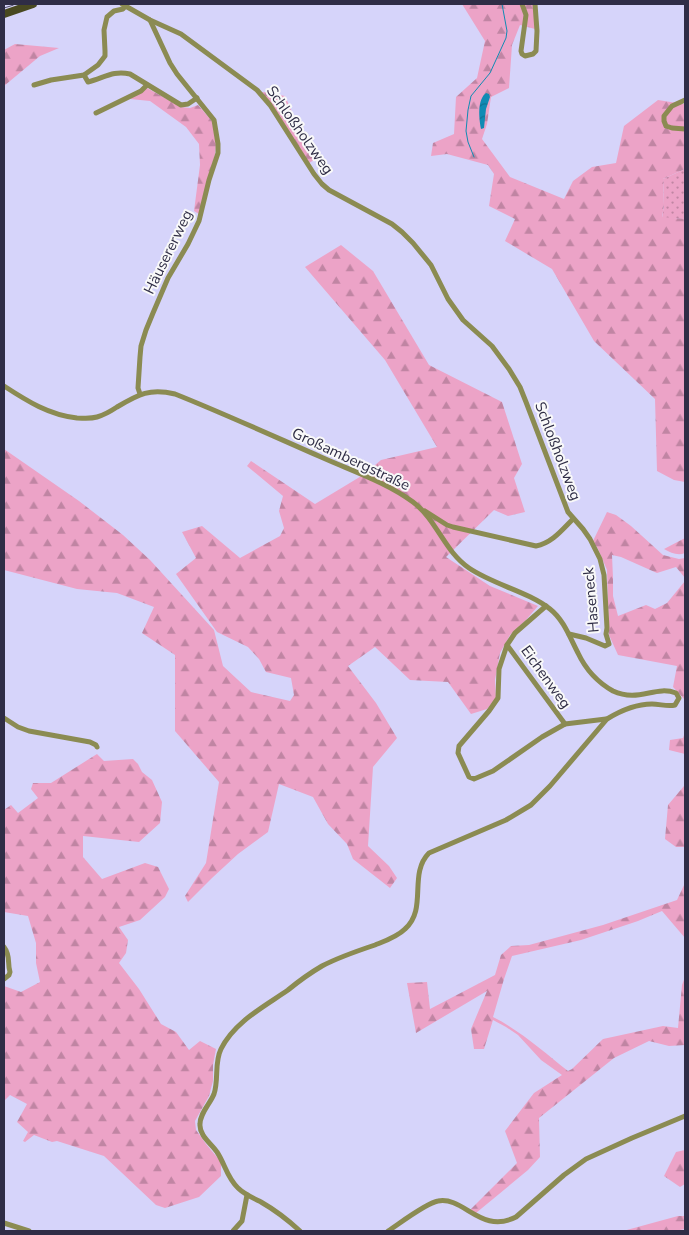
<svg xmlns="http://www.w3.org/2000/svg" width="689" height="1235" font-family="'Nunito Sans',sans-serif">
	<defs>
		<pattern id="grass-dots" width="8" height="8" patternUnits="userSpaceOnUse" patternTransform="scale(1.25)"><rect width="8" height="8" fill="#eca3c7"/><path d="M2 2h.1M6 6h.1" fill="none" stroke="#c085a3" stroke-width="1.8" stroke-linecap="round"/></pattern>
		<pattern id="forest-firs" width="22" height="20" patternUnits="userSpaceOnUse" patternTransform="scale(1.25)"><rect width="22" height="20" fill="#eca3c7"/><path d="M5 1l3.5 6h-7zM16 11l3.5 6h-7z" fill="#c085a3"/></pattern>
		<pattern id="water-waves" width="16" height="10" patternUnits="userSpaceOnUse" patternTransform="scale(1.25)"><rect width="16" height="10" fill="#108bb4"/><path d="M0 5q4-4 8 0t8 0" fill="none" stroke="#107294"/></pattern>
	</defs>
	<rect width="100%" height="100%" fill="#d6d4fa"/>
	<polygon fill="url(#grass-dots)" points="685,169 685,219 662,218 664,205 663,179"/>
	<g fill="url(#forest-firs)">
		<polygon points="462,4 534,4 535,29 520,25 512,45 509,88 491,97 487,124 482,139 510,177 564,199 573,181 592,167 616,163 624,126 658,100 683,104 685,104 685,169 663,179 664,205 662,217 685,219 685,482 674,480 657,471 655,399 594,341 552,269 505,241 515,219 489,206 494,174 488,165 447,154 431,156 433,143 454,134 456,97 477,78 485,41"/>
		<polygon points="15,44 59,48 40,56 4,86 4,50"/>
		<polygon points="147,88 181,107 190,108 198,105 212,121 216,144 215,154 199,214 194,211 200,165 199,144 186,127 150,101 130,99"/>
		<polygon points="264,92 285,96 293,114 293,124 302,139 312,148 314,160 309,163 261,93"/>
		<polygon points="341,245 373,271 429,365 502,402 522,464 514,478 525,512 508,516 494,510 446,557 490,586 538,606 525,621 510,635 500,653 495,680 496,698 487,709 471,714 448,682 410,680 375,647 348,666 376,703 397,738 373,767 368,846 389,866 397,878 390,888 353,859 347,844 328,824 313,797 279,784 268,832 238,854 212,878 188,902 185,896 206,863 219,782 175,731 175,655 142,633 154,607 117,593 77,589 4,570 4,449 79,501 123,535 150,560 214,630 223,666 251,692 290,701 294,695 291,678 266,672 259,659 248,647 217,632 176,574 196,558 182,532 202,526 240,558 280,536 284,528 279,511 283,496 247,466 251,461 315,504 363,475 381,460 437,447 385,360 305,267"/>
		<polygon points="607,512 616,515 631,526 663,555 679,559 685,558 685,578 676,567 657,573 621,557 612,555 613,578 613,596 618,616 646,605 655,609 667,603 685,581 685,700 673,687 677,666 618,655 609,635 607,570 598,549 593,541"/>
		<path d="M685 538V553C678 556 671 553 664 549Z"/>
		<polygon points="685,732 685,847 676,847 665,839 668,805 684,786 685,754 669,750 670,740 683,738"/>
		<polygon points="97,754 104,761 133,759 138,764 142,772 152,780 162,802 160,823 139,842 83,836 83,857 102,879 145,863 158,867 169,889 165,897 140,920 119,927 128,940 126,953 119,963 139,989 161,1024 176,1032 189,1050 200,1041 216,1049 213,1065 213,1081 209,1096 195,1121 196,1130 206,1144 221,1162 221,1176 199,1197 165,1208 156,1205 104,1156 57,1141 52,1142 34,1135 25,1142 23,1141 28,1132 17,1122 27,1104 10,1095 4,1101 4,986 21,992 40,982 36,963 36,943 28,916 4,912 4,810 11,805 18,813 38,798 31,789 33,783 51,783"/>
		<path d="M685 883V938L662 911 638 921 581 940 512 956 504 979 493 1017C521 1031 544 1052 568 1071L572 1069 603 1039 663 1026 678 1028 682 985 685 977V1045L669 1046 649 1041 614 1058 539 1118 540 1157 528 1170 476 1213 470 1210 517 1163 505 1131 534 1093 562 1075 541 1060 518 1035 506 1027 493 1020 484 1049H474L471 1029 487 991 416 1033 407 983 427 982 430 1009 495 975 501 955 511 946 529 945 603 925 677 900Z"/>
		<polygon points="685,1150 685,1184 680,1187 664,1176 676,1152"/>
		<polygon points="678,1216 685,1216 685,1229 675,1231 623,1231"/>
	</g>
	<path fill="url(#water-waves)" d="M486 93 489 94 490 97 486 109 484 128 481 129C479 118 477 100 486 93Z"/>
	<g fill="none" stroke-linecap="round" stroke-linejoin="round">
		<polyline stroke="#108bb4" stroke-width="1" points="474,157 468,142 466,131 468,110 471,96 490,73 506,38 507,31 502,4"/>
		<g stroke="#8b8b52" stroke-width="5">
			<polyline points="122,4 150,20 181,34 257,90 270,105 314,174 322,184 329,190 392,224 402,232 413,243 431,265 448,299 463,320 492,346 509,369 520,387 526,402 568,512 583,529 590,539 600,559 604,575 607,628 606,634 609,644 605,646 586,638 569,634"/>
			<polyline points="522,4 526,15 521,51 522,54 525,56 533,54 536,51 537,31 535,4"/>
			<path d="M84 75 88 82C104 78 113 70 130 74L181 105 188 104 197 98"/>
			<polyline points="34,85 51,80 84,75 98,65 105,56 105,51 104,30 107,17 114,11 123,9 127,4"/>
			<polyline points="685,100 672,106 664,116 664,121 666,126 672,128 685,129"/>
			<polyline points="96,113 141,91 147,85"/>
			<path d="M4 386C27 401 49 415 77 418 84 418 90 419 97 417 104 415 111 411 117 407 139 394 150 388 175 394 225 414 273 436 321 457 352 471 386 482 413 502 437 520 444 551 469 568 494 585 527 591 550 609 564 620 570 638 578 653 586 670 597 682 613 691 639 703 655 685 676 693L679 698 675 705C668 707 660 704 652 704 635 704 620 711 607 719L550 786 531 805 506 820 429 853C408 874 428 909 405 929 397 937 385 941 375 945 357 951 339 957 322 966 310 973 299 981 288 990 265 1006 234 1022 221 1049 214 1063 219 1079 214 1094 210 1104 200 1113 200 1124 199 1136 212 1144 217 1152 225 1164 227 1178 238 1188 244 1194 253 1198 261 1202 275 1210 288 1220 300 1231"/>
			<polyline points="140,394 138,388 140,357 141,346 146,330 153,313 168,278 188,244 199,221 209,180 218,153 218,144 214,120 177,74 170,63 150,20"/>
			<path d="M425 511 447 525 453 527 536 546C552 543 562 530 573 519"/>
			<polyline points="546,606 515,633 507,645 499,669 498,698 489,711 459,746 458,753 469,777 474,779 493,771 542,737 565,724 606,719"/>
			<polyline points="507,645 565,724"/>
			<polyline points="4,718 18,727 29,731 90,742 96,745 97,747"/>
			<path d="M4 947C11 956 7 963 10 972L9 975 4 979"/>
			<polyline points="4,1223 29,1231"/>
			<polyline points="233,1231 242,1221 247,1195"/>
			<path d="M388 1231C399 1224 426 1203 438 1201 464 1196 481 1235 516 1217L564 1175 586 1159 632 1138 685 1116"/>
		</g>
		<polyline stroke="#494921" stroke-width="8" points="4,14 33,4"/>
		<polyline stroke="#53516d" stroke-width="1" stroke-dasharray="10 5" stroke-linecap="butt" points="4,8 17,4"/>
	</g>
	<g text-anchor="middle" dominant-baseline="central" stroke-width="4" stroke-linejoin="round" paint-order="stroke">
		<g font-size="15" fill="#2f2d46" stroke="#f9f9f9">
			<text transform="translate(300 130) rotate(55)">Schloßholzweg</text>
			<text transform="translate(168 252) rotate(-64)">Häusererweg</text>
			<text transform="translate(558 451) rotate(69)">Schloßholzweg</text>
			<text transform="translate(351 459) rotate(25)">Großambergstraße</text>
			<text transform="translate(591 600) rotate(-95)">Haseneck</text>
			<text transform="translate(546 677) rotate(54)">Eichenweg</text>
		</g>
	</g>
	<rect width="689" height="1235" fill="none" stroke="#2f2d46" stroke-width="10"/>
</svg>
